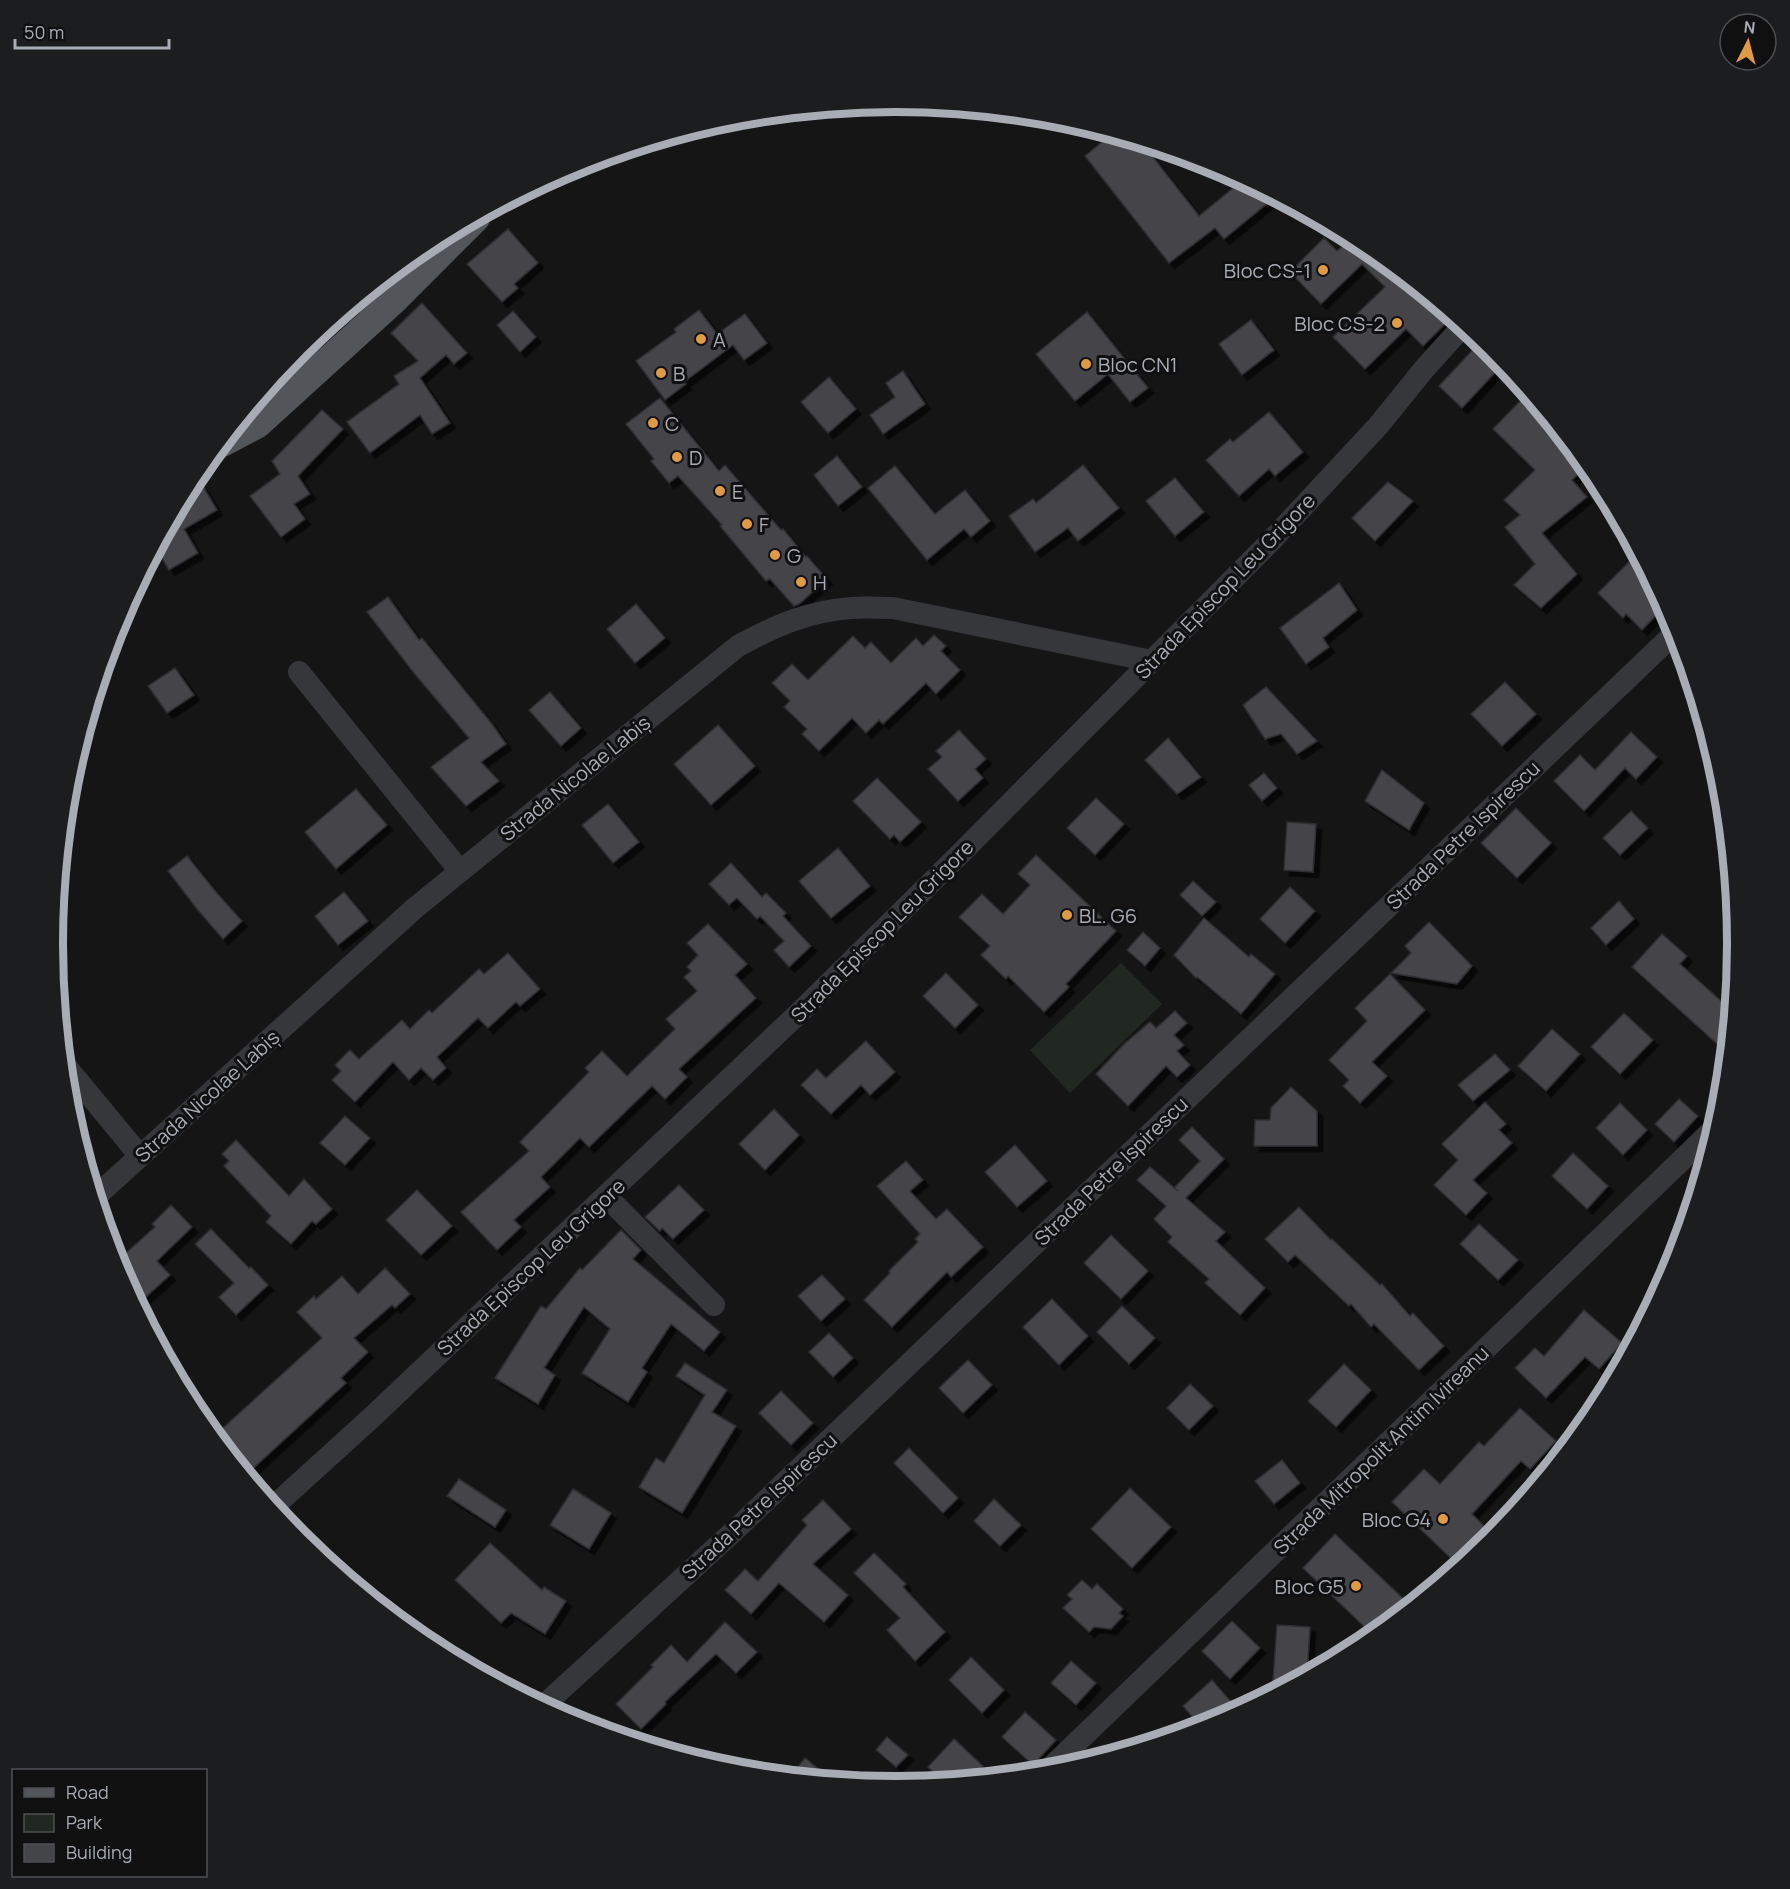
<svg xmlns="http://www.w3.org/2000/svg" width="1790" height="1889" font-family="Manrope,sans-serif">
	<defs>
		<filter id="shadow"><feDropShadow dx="5.5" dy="5.5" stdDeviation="0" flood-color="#0009"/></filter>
	</defs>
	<rect width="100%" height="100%" fill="#151516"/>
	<polygon fill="#212822" points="1121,963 1162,1004 1070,1093 1030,1050"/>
	<g fill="#444549" stroke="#2f2f32" stroke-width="1.5" filter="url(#shadow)">
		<polygon points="1112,134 1142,143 1199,216 1243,180 1275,197 1224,239 1215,228 1169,263 1085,156"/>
		<polygon points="508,229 538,263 514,284 518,288 502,302 467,264"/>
		<polygon points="1335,229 1363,244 1452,317 1423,346 1406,329 1365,369 1333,337 1385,287 1362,264 1321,304 1290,272 1324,238 1337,251 1344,245 1332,233"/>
		<polygon points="422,303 467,353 454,364 446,355 420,378 450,423 432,434 420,415 370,453 347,422 399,384 394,376 418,361 391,333"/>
		<polygon points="699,310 717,334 745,314 767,343 744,360 733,345 684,382 686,384 665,400 636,361 676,332 674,329"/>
		<polygon points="513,311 536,337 520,352 497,325"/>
		<polygon points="1087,312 1148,388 1130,402 1108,374 1075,401 1036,354"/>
		<polygon points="1251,320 1274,350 1242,375 1219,344"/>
		<polygon points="1481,341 1491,349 1503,364 1462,408 1439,386"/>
		<polygon points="903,371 925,404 883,434 870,415 895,397 886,383"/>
		<polygon points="829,377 856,409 828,433 801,402"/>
		<polygon points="1524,397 1550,422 1546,425 1586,467 1572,480 1587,497 1542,533 1577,574 1541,608 1514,585 1535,564 1505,527 1520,515 1504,500 1535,470 1493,429"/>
		<polygon points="660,398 719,471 725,465 781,530 783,529 806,557 807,556 827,579 799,604 794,606 770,579 766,581 720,526 722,525 678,476 669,483 651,461 654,459 626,424"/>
		<polygon points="322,410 343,429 298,476 310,494 294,504 305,519 281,537 250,496 280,474 272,461"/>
		<polygon points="1269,412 1303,452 1275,476 1269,469 1239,496 1206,460 1230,439 1233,442"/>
		<polygon points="837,456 862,487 838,506 814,475"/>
		<polygon points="1083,465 1119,508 1078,541 1068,528 1035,552 1009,516 1033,499 1036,503"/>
		<polygon points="895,466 935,514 965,490 990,521 971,537 964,529 927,560 868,488"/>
		<polygon points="1175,478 1204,512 1175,536 1146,501"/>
		<polygon points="1388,482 1413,501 1375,541 1352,518"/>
		<polygon points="201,483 217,510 184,529 198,553 169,570 156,548 187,491"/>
		<polygon points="1629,562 1656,589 1665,606 1642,630 1626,614 1623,618 1598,593"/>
		<polygon points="1339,583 1357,610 1323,638 1329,647 1306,664 1280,628"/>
		<polygon points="388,597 419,640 422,638 492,724 506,744 481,762 499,781 466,806 431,767 469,738 414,673 367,612"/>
		<polygon points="636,604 665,638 635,663 607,629"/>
		<polygon points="934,635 946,646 941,651 960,670 936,694 926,683 883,724 879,720 866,733 852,718 819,751 802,734 807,729 784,707 790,701 772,683 792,664 808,680 853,636 865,648 871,642 891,663 916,638 923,646"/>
		<polygon points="175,668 194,695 167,713 148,686"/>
		<polygon points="1505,682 1536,714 1502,746 1471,714"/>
		<polygon points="1266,687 1317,741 1297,754 1281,734 1265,739 1243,705"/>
		<polygon points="550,692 581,728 561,746 529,710"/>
		<polygon points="718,725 755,766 711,805 674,764"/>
		<polygon points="959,730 986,759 975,769 983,778 958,801 928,769 942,757 936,751"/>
		<polygon points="1631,732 1657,757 1636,779 1625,768 1584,811 1554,781 1580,755 1595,770"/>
		<polygon points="1168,738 1201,777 1177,794 1145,760"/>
		<polygon points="1382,770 1424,803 1409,830 1365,801"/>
		<polygon points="1264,773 1277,788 1262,801 1249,785"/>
		<polygon points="877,778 921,822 900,842 894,835 890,839 853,801"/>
		<polygon points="356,789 387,825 336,869 305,832"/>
		<polygon points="1096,798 1124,824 1095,855 1067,828"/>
		<polygon points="608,804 639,842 613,863 582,825"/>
		<polygon points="1516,808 1551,843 1517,878 1481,843"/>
		<polygon points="1631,811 1648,828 1620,855 1603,838"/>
		<polygon points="1287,822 1316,824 1313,872 1284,870"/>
		<polygon points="838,848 870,886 831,918 799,881"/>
		<polygon points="1036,855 1116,931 1066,984 1069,987 1044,1012 1008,976 1006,979 981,955 990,946 959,917 982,894 1003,914 1030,885 1018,874"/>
		<polygon points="187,856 216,892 242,921 223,939 197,909 168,871"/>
		<polygon points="731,863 762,897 766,893 786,913 783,916 811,946 789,967 774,950 784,941 760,916 757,919 737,898 729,905 709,884"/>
		<polygon points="1193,881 1216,902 1202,916 1180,895"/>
		<polygon points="1290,887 1315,911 1285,943 1260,919"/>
		<polygon points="344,892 368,921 338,945 315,916"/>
		<polygon points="1619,901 1634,919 1606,945 1591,928"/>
		<polygon points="1204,918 1249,957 1251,954 1275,974 1241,1014 1197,977 1196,978 1174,955"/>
		<polygon points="1429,922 1472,966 1457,984 1391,973 1411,953 1405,946"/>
		<polygon points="708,924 747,964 735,975 756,998 679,1069 687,1077 665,1099 652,1086 589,1147 580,1138 541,1177 550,1187 514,1220 521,1227 497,1250 461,1212 529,1151 520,1142 589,1072 585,1068 602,1051 627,1076 675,1029 666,1019 697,991 684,977 691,971 687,967 698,955 687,943"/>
		<polygon points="1143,932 1160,948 1145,966 1127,950"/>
		<polygon points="1662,934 1687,956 1680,964 1731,1010 1727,1053 1632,967"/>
		<polygon points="508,953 540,989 520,1006 516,1002 488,1028 478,1018 437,1057 446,1068 433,1080 421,1068 409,1080 393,1062 355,1102 332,1080 341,1071 335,1065 350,1050 359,1059 402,1020 410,1029 429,1010 432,1013 479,969 484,974"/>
		<polygon points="946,973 978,1005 955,1028 923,996"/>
		<polygon points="1390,974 1425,1010 1372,1062 1387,1076 1360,1103 1343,1086 1349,1080 1329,1060 1367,1021 1355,1008"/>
		<polygon points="1175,1011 1187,1023 1174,1035 1184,1045 1177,1051 1190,1065 1177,1077 1166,1066 1128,1106 1096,1074 1124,1044 1150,1022 1156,1028"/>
		<polygon points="1624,1013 1653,1040 1620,1074 1591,1047"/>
		<polygon points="1552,1029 1580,1054 1546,1091 1518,1066"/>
		<polygon points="866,1041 895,1072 870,1095 861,1085 831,1114 801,1085 817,1069 826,1078"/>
		<polygon points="1495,1054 1510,1070 1473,1101 1458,1085"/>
		<polygon points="1291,1087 1317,1111 1317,1146 1254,1146 1255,1120 1270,1120 1271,1108"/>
		<polygon points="1679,1099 1698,1116 1674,1142 1655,1124"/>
		<polygon points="1485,1102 1506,1124 1499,1130 1512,1143 1473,1180 1487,1193 1466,1215 1434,1185 1458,1160 1442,1144"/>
		<polygon points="1620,1103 1647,1130 1623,1155 1596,1128"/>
		<polygon points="774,1109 799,1135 765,1170 739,1144"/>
		<polygon points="345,1116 370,1138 345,1165 320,1143"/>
		<polygon points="1192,1127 1224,1159 1186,1198 1225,1232 1216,1241 1265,1288 1240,1315 1205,1283 1209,1279 1168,1242 1172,1237 1154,1219 1166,1206 1137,1180 1150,1167 1178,1191 1174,1188 1200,1161 1179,1140"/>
		<polygon points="236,1140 289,1196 304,1179 332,1209 316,1224 312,1221 291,1244 266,1222 271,1216 224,1166 229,1161 222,1154"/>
		<polygon points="1015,1145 1047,1181 1017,1207 985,1172"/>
		<polygon points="1573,1153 1608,1186 1587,1209 1552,1176"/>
		<polygon points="906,1161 923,1180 910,1191 936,1219 947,1209 983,1247 951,1277 947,1272 892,1327 864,1300 890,1273 889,1271 918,1242 915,1239 920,1234 877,1186"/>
		<polygon points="679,1185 704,1210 673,1239 662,1228 660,1231 645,1217"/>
		<polygon points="417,1190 452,1226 421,1255 386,1220"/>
		<polygon points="171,1205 192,1227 157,1261 170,1275 137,1305 115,1263 155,1227 152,1224"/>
		<polygon points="1299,1207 1331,1240 1332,1239 1380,1285 1382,1284 1410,1316 1413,1313 1444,1346 1419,1370 1374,1324 1371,1327 1351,1304 1349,1306 1295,1255 1288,1262 1265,1239"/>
		<polygon points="1479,1224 1518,1260 1498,1280 1460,1244"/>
		<polygon points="211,1229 249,1268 251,1267 268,1285 236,1315 219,1297 234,1283 195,1244"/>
		<polygon points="621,1230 641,1250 633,1259 720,1332 704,1351 671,1324 642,1368 647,1372 628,1402 582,1373 610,1329 584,1307 544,1368 555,1375 538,1404 495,1378 541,1306 546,1309 580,1268 582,1270"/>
		<polygon points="1111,1235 1148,1271 1121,1299 1084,1263"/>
		<polygon points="385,1268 410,1294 395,1308 392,1305 354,1338 368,1352 341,1378 346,1383 246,1475 214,1436 322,1338 297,1312 314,1296 316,1299 342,1276 358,1294"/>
		<polygon points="822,1275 845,1299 821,1321 798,1296"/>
		<polygon points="1052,1299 1088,1336 1059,1365 1023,1327"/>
		<polygon points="1122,1306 1155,1338 1129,1364 1097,1332"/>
		<polygon points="1584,1310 1622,1343 1599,1369 1585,1357 1546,1398 1515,1368 1535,1348 1544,1356"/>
		<polygon points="829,1333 853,1358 833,1377 809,1352"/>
		<polygon points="968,1360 992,1385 963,1413 939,1388"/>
		<polygon points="685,1363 727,1390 712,1412 736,1426 682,1513 639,1487 656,1458 664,1463 705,1395 676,1376"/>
		<polygon points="1344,1364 1371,1390 1336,1427 1308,1401"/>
		<polygon points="1190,1384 1213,1406 1189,1430 1167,1408"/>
		<polygon points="781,1391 813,1423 791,1445 759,1413"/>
		<polygon points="1520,1408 1556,1441 1530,1469 1521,1461 1472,1514 1494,1536 1459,1566 1392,1502 1424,1469 1440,1484 1479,1442 1484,1446"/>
		<polygon points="909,1448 958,1498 943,1513 894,1463"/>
		<polygon points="1282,1460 1300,1483 1274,1504 1255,1481"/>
		<polygon points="459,1479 506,1510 495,1527 447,1496"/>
		<polygon points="1130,1488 1171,1527 1132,1568 1091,1529"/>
		<polygon points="573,1489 611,1513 589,1549 550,1525"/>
		<polygon points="994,1499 1021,1525 1000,1546 974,1521"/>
		<polygon points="823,1500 851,1529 813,1564 848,1595 824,1622 779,1583 751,1614 725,1590 745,1569 758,1581 807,1525 802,1520"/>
		<polygon points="1335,1534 1411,1606 1374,1636 1303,1568"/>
		<polygon points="490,1543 542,1590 544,1587 566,1601 545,1634 511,1613 501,1623 455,1580"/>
		<polygon points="874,1553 906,1584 903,1587 945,1632 915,1661 887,1630 900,1618 854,1573"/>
		<polygon points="1082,1580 1092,1589 1097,1584 1123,1609 1119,1613 1123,1616 1111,1629 1094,1627 1089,1632 1063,1608 1072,1599 1067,1595"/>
		<polygon points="1232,1621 1260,1648 1230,1679 1202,1651"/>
		<polygon points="725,1622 757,1652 736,1673 716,1654 665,1702 666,1704 641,1729 616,1704 653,1667 651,1665 671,1645 687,1662"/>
		<polygon points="1277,1625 1310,1627 1307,1675 1272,1694"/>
		<polygon points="971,1657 1004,1690 982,1713 949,1680"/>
		<polygon points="1071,1661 1096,1683 1076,1705 1051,1683"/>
		<polygon points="1212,1680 1234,1705 1227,1708 1232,1715 1217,1723 1202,1728 1183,1706"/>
		<polygon points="1025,1712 1056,1740 1033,1765 1002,1737"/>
		<polygon points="887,1737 908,1755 896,1767 876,1750"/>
		<polygon points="954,1739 983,1766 970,1780 944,1782 928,1767"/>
		<polygon points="805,1758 833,1781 790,1777"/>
	</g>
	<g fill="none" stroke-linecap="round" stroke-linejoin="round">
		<g stroke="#36373b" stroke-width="22">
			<polyline points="365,295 391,303"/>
			<polyline points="299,672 460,871"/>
			<polyline points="64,1064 140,1156"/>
			<polyline points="606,1196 714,1305"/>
			<path d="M95 1197 415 908 738 646C775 626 808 611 851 608 865 607 879 608 893 608L1152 661"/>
			<polyline points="272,1508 370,1419 800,1012 961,853 1270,542 1378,426 1425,368 1463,326"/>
			<polyline points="542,1707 734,1531 1676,632"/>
			<polyline points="1046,1772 1716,1127"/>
		</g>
		<polyline stroke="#52555a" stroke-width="28" points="222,443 258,424 391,303 476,218"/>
	</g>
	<g fill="#df9a44" stroke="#101011" stroke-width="2">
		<circle cx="1323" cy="270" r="6"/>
		<circle cx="1397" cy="323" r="6"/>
		<circle cx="701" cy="339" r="6"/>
		<circle cx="1086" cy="364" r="6"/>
		<circle cx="661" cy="373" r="6"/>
		<circle cx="653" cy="423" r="6"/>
		<circle cx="677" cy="457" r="6"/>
		<circle cx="720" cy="491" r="6"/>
		<circle cx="747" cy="524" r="6"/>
		<circle cx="775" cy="555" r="6"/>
		<circle cx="801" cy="582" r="6"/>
		<circle cx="1067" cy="915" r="6"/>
		<circle cx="1443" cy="1519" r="6"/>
		<circle cx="1356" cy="1586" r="6"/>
	</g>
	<g text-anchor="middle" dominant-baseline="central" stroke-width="6" stroke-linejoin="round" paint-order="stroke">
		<g font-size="20" fill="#a8adb5" stroke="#101011" text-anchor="start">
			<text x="1311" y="270" text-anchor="end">Bloc CS-1</text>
			<text x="1385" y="323" text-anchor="end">Bloc CS-2</text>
			<text x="713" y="339">A</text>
			<text x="1098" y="364">Bloc CN1</text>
			<text x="673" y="373">B</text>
			<text x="665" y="423">C</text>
			<text x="689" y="457">D</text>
			<text x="732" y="491">E</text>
			<text x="759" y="524">F</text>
			<text x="787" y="555">G</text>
			<text x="813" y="582">H</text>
			<text x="1079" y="915">BL. G6</text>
			<text x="1431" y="1519" text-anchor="end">Bloc G4</text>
			<text x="1344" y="1586" text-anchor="end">Bloc G5</text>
		</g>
		<g font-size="20" fill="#a8adb5" stroke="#101011">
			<text transform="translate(1225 586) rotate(-46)">Strada Episcop Leu Grigore</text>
			<text transform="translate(575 778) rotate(-39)">Strada Nicolae Labiș</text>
			<text transform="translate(1463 835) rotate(-44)">Strada Petre Ispirescu</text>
			<text transform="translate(882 931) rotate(-45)">Strada Episcop Leu Grigore</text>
			<text transform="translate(207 1096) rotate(-42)">Strada Nicolae Labiș</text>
			<text transform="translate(1111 1171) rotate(-44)">Strada Petre Ispirescu</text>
			<text transform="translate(531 1267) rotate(-43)">Strada Episcop Leu Grigore</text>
			<text transform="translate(1381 1450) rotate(-44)">Strada Mitropolit Antim Ivireanu</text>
			<text transform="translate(759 1506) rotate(-43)">Strada Petre Ispirescu</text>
		</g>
	</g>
	<path d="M0 0H1790V1889H0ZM63 944a832 832 0 1 1 1664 0a832 832 0 1 1-1664 0Z" fill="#1c1d1e" fill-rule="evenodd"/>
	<path fill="none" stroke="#a8adb5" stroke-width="8" d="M63 944a832 832 0 1 1 1664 0a832 832 0 1 1-1664 0Z"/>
	<rect x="12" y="1769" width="195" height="108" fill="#101011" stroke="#4d4f53" stroke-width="1.5"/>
	<rect x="24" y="1788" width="30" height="9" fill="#52555a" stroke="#4d4f53" stroke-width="1.5"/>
	<text x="66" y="1799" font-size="18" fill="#a8adb5">Road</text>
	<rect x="24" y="1814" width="30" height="18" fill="#212822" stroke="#4d4f53" stroke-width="1.5"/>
	<text x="66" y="1829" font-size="18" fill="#a8adb5">Park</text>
	<rect x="24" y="1844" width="30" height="18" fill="#444549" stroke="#4d4f53" stroke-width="1.5"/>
	<text x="66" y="1859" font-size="18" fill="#a8adb5">Building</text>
	<g transform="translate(1748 42) rotate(6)"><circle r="28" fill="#101011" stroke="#4d4f53" stroke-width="1.5"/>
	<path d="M0-4.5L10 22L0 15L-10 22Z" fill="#df9a44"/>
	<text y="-9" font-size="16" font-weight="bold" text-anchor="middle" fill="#a8adb5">N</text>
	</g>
	<path d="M15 39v9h154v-9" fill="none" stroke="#a8adb5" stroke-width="3"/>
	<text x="24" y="39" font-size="18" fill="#a8adb5" stroke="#101011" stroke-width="4.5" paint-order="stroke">50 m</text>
</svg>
